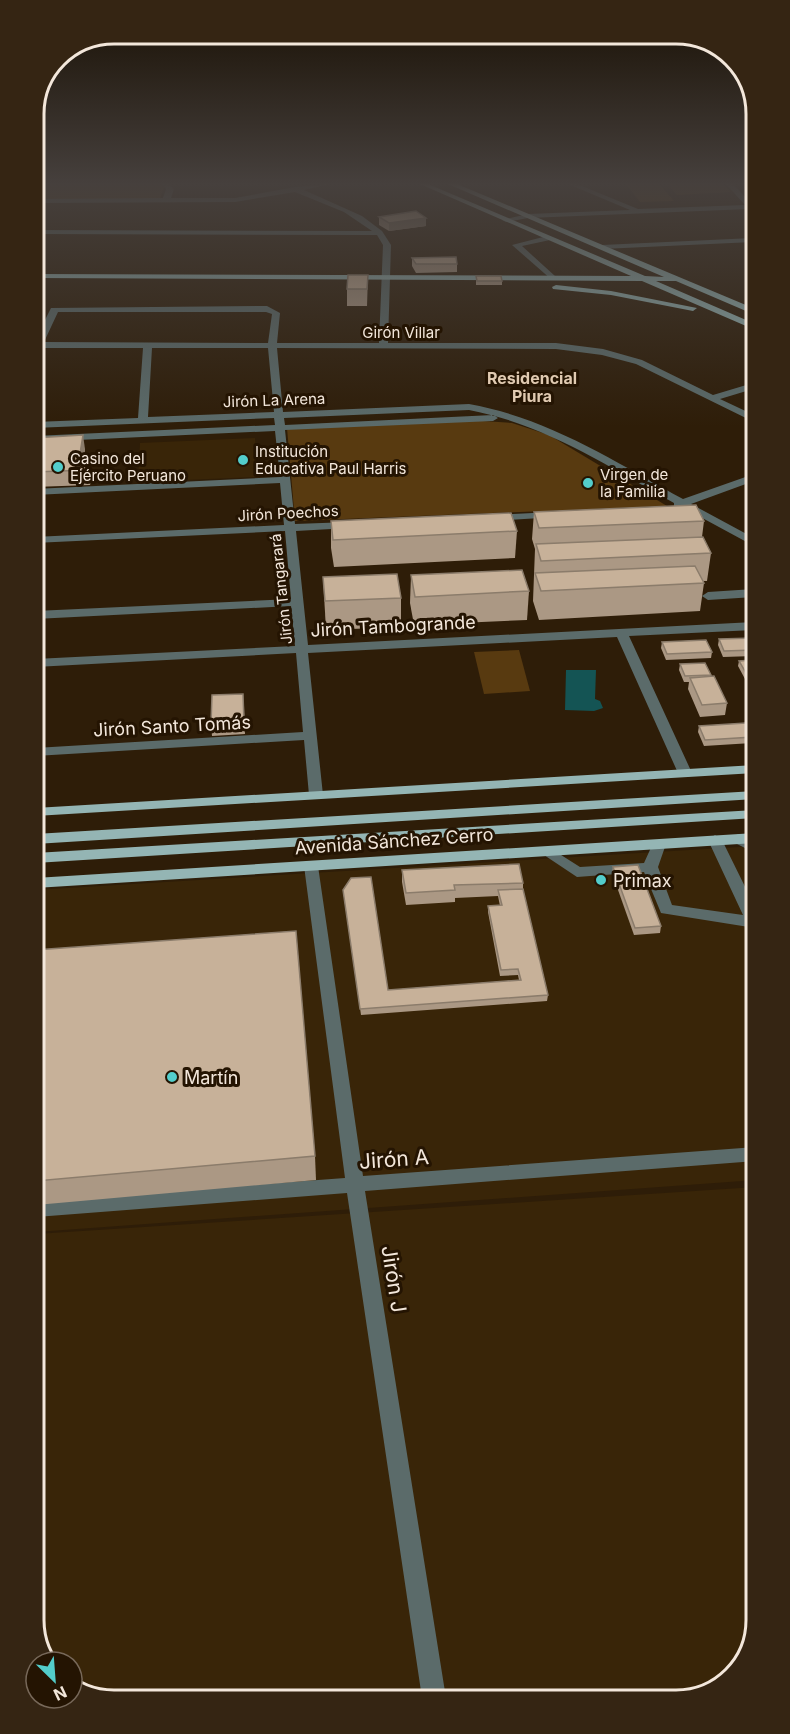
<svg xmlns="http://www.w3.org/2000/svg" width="790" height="1734" font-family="Inter,sans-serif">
	<rect width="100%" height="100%" fill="#2e1d08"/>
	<g fill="#392508">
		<polygon points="255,438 258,477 138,482 140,443"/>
		<polygon points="755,846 756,1180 36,1232 35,890"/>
		<polygon points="756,1187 757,1621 743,1665 702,1697 108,1701 72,1687 72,1662 49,1662 37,1646 36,1234"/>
	</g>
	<g fill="#583a10">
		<polygon points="33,184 160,184 164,187 160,199 33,199"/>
		<polygon points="626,184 659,184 674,201 640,202"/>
		<polygon points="667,184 723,184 731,192 677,195"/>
		<polygon points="468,420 512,423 549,435 667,506 295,521 287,428"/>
		<polygon points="519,650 530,691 484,694 474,652"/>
	</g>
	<polygon fill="#145454" points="566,670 596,670 595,699 600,701 603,708 594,711 565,710"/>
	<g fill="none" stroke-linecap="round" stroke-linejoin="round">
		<g fill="#5b6b6a" fill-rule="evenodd">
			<path d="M163 184H169L174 189 171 198H235L295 187 330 184 304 190 362 216 382 231 391 245 388 343H556L603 349 642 360 713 395 753 383V389L720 399 754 415V422L636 364 602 355 556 349 277 348 283 412 469 404C548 418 614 461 683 499L754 474V481L691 504 754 538V546L682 507H674V503C608 466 544 424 469 410L284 418 285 425 493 415 498 418 493 421 285 430 295 524 349 522 354 525 349 528 296 531 308 645 754 622V630L629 636 692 773 690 776 685 777 678 773 617 637 308 653 323 795 316 799 309 795 304 740 35 756V748L303 732 296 653 35 667V659L295 646 291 606 35 619V611L291 599 285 531 34 543V537L284 525 280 483 34 495V489L280 477 275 431 34 442V436L275 425 274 418 34 428V422L138 418 143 348H41L37 356 34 357V342L51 308 267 306 280 313 277 343H379L383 245 377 235 34 234 33 230 372 231 344 212 295 192 235 202 33 203V199L163 198 166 189ZM58 312H266L272 314 268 343 44 342ZM152 348H268L274 412 148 417Z"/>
			<polygon points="568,184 577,184 638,209 745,205 726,184 733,184 753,205 753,211 749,209 528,218 506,222 502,220 528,214 630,210"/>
			<polygon points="547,236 550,240 522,246 555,276 556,278 552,280 512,245"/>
			<polygon points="753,238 753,242 602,249 598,247 602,245"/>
			<polygon points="553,512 558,515 557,517 493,521 488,518 493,515"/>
			<polygon points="754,589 754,597 708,600 702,596 708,592"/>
			<polygon points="738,834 755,842 755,853 733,842 731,839"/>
			<polygon points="715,835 722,840 755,907 755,928 661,913 644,872 577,877 538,851 540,848 550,848 580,867 644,863 654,841 664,841 666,844 658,867 672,905 743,915 708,840"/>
			<polygon points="311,861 318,866 363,1176 756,1147 756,1161 365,1191 446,1698 422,1698 347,1193 36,1217 36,1201 345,1178 304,866"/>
		</g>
		<g fill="#94b5b4" fill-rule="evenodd">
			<polygon points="420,184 428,184 645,276 664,277 448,184 457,184 753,308 753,314 676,281 656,281 753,323 753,329 642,281 34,278 34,274 631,276"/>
			<polygon points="556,285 611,291 697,308 693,311 611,295 553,289 552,287"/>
			<polygon points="755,765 755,773 35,816 35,808"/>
			<polygon points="755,791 755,799 35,844 35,834"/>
			<polygon points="755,810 755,818 35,863 35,853"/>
			<polygon points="755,833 755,843 35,888 35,878"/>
		</g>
	</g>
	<g fill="#ab9884">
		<polygon points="379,217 426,226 389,231 379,225"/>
		<polygon points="412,258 457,264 457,272 416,273 412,266"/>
		<polygon points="368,275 367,306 347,306 347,289"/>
		<polygon points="476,276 502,281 502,285 476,285"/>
		<polygon points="34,438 85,449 83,466 89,465 91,480 90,485 34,487"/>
		<polygon points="534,512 704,521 702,537 711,553 707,581 703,581 704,583 700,611 539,620 533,601 535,549 532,539"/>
		<polygon points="331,521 517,531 515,558 334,567 331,548"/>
		<polygon points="411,575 529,591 527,620 414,625 410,603"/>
		<polygon points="323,577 401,598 401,627 326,630"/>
		<polygon points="754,638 754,656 723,657 718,645 719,639"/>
		<polygon points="662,642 712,652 711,658 666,660 661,648"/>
		<polygon points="754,660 754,698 748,687 750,679 745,679 738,666 739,661"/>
		<polygon points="680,664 711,675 710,677 727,703 725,715 700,717 688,689 689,682 684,682 679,670"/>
		<polygon points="244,706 245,734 212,736 211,724"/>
		<polygon points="699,726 753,737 752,743 704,746 698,732"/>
		<polygon points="613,867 661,926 660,933 634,935 612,873"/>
		<polygon points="402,870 523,883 523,889 548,995 547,1001 361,1015 343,890 388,990 519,980 518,975 500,976 488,912 488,906 500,906 498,896 455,898 455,902 406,905 402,882"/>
		<polygon points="35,950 315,1156 316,1180 36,1205"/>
	</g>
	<g fill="#8b7c6b">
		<polygon points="426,218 426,226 389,231 389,223"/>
		<polygon points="83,435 85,449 82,470 78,466"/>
		<polygon points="89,465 91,480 90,485 88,470"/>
	</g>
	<g fill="#c7b199" stroke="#8b7c6b" stroke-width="1.5">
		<polygon points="416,211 426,218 389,223 379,217"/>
		<polygon points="456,257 457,264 416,264 412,258"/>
		<polygon points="348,275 368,275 367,289 347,289"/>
		<polygon points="476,276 501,276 502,281 477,281"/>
		<polygon points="83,435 78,466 89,465 88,470 34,472 34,438"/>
		<polygon points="696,505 704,521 539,528 534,512"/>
		<polygon points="511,513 517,531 333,540 331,521"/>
		<polygon points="703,537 711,553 541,561 536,544"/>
		<polygon points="695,566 704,583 541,591 535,573"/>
		<polygon points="522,570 529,591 415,597 411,575"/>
		<polygon points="397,574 401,598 325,601 323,577"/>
		<polygon points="754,638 754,650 724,651 719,639"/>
		<polygon points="706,640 712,652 667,654 662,642"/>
		<polygon points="754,660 754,672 746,673 739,661"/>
		<polygon points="705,663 711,675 685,676 680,664"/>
		<polygon points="750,675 754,675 754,683"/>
		<polygon points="714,676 727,703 702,705 690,678"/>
		<polygon points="243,694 244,723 211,724 212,695"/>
		<polygon points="746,723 753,737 705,740 699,726"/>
		<polygon points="519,864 523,883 454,885 455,890 406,893 402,870"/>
		<polygon points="638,865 661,926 635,928 613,867"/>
		<polygon points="371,877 388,990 521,980 518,969 501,970 488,906 502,905 498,890 523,889 548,995 360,1009 343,890 351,878"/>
		<polygon points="296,931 315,1156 36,1181 35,950"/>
	</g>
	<linearGradient id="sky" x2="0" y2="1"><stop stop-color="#191004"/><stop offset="0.43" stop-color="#46403d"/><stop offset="1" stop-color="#46403d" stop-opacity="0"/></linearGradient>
	<rect width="790" height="427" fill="url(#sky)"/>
	<g fill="#53cdcb" stroke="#241402" stroke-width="2">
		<circle cx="243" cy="460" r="6"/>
		<circle cx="58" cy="467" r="6"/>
		<circle cx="588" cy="483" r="6"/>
		<circle cx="601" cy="880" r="6"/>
		<circle cx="172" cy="1077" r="6"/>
	</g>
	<g text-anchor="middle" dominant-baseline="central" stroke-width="6" stroke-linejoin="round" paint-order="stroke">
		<g font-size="15" fill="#f3e7db" stroke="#241402">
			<text x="401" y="332">Girón Villar</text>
			<text transform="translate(274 400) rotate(-2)">Jirón La Arena</text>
			<text transform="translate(288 513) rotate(-3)">Jirón Poechos</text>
			<text transform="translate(281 589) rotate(-96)">Jirón Tangarará</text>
		</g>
		<g font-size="15" fill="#f3e7db" stroke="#241402" text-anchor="start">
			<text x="255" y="451">Institución<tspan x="255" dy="17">Educativa Paul Harris</tspan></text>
			<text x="70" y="458">Casino del<tspan x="70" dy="17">Ejército Peruano</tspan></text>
			<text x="600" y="474">Virgen de<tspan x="600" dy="17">la Familia</tspan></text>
		</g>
		<g font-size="16" font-weight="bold" fill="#e0cab1" stroke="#241402">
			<text x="532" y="378">Residencial<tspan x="532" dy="18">Piura</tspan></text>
		</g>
		<g font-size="18" fill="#f3e7db" stroke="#241402">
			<text transform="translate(393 626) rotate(-3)">Jirón Tambogrande</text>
			<text transform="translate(172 726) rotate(-3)">Jirón Santo Tomás</text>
			<text transform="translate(394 841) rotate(-4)">Avenida Sánchez Cerro</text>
		</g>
		<g font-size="18" fill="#f3e7db" stroke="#241402" text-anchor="start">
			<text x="613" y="880">Primax</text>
			<text x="184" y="1077">Martín</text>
		</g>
		<g font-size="21" fill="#f3e7db" stroke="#241402">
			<text transform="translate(394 1159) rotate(-4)">Jirón A</text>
			<text transform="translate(394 1279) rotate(81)">Jirón J</text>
		</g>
	</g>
	<path d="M0 0H790V1734H0ZM114 44H676A70 70 0 0 1 746 114V1620A70 70 0 0 1 676 1690H114A70 70 0 0 1 44 1620V114A70 70 0 0 1 114 44Z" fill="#352513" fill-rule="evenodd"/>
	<path fill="none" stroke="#f3e7db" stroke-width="3" d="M114 44H676A70 70 0 0 1 746 114V1620A70 70 0 0 1 676 1690H114A70 70 0 0 1 44 1620V114A70 70 0 0 1 114 44Z"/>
	<g transform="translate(54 1680) rotate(155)"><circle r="28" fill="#241402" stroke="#776859" stroke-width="1.5"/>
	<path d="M0-4.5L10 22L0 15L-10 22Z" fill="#53cdcb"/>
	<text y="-9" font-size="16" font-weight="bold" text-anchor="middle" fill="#f3e7db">N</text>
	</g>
</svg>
